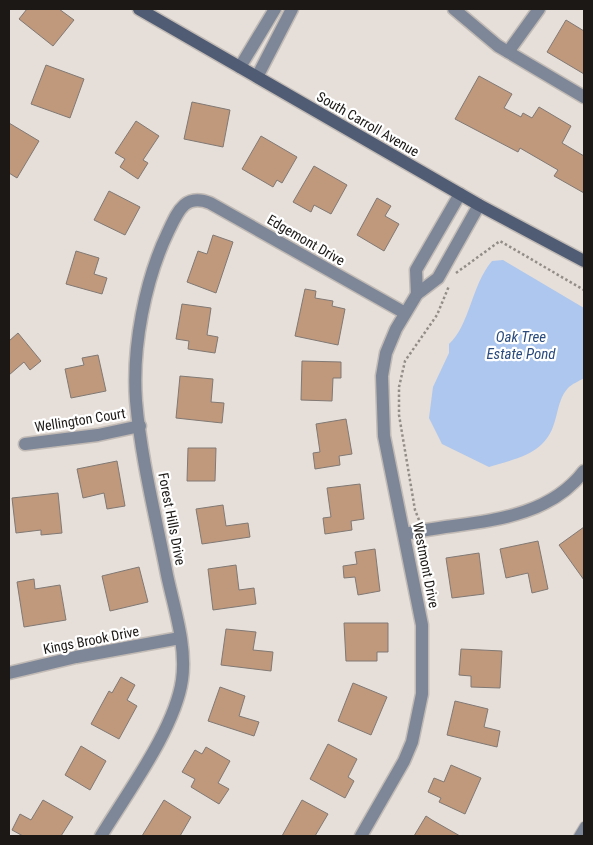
<svg xmlns="http://www.w3.org/2000/svg" width="593" height="845" font-family="'Roboto Condensed',sans-serif">
	<rect width="100%" height="100%" fill="#e6ded8"/>
	<path fill="#adc7ee" d="M503 260 584 308V378C579 381 572 384 568 388 554 403 560 427 542 444 529 457 505 462 489 467L442 444 429 418 433 387 449 353V344C470 325 471 286 492 261Z"/>
	<g fill="#c0987c" stroke="#817974">
		<polygon points="27,9 59,9 74,20 53,46 19,19"/>
		<polygon points="566,20 584,31 584,74 547,52"/>
		<polygon points="46,65 84,79 70,118 31,104"/>
		<polygon points="479,76 512,94 504,108 521,117 523,113 532,118 539,107 571,126 562,143 584,156 584,193 554,176 558,170 520,148 518,152 455,119"/>
		<polygon points="192,102 230,110 223,147 184,139"/>
		<polygon points="136,121 159,136 143,160 148,163 138,179 120,167 125,159 115,153"/>
		<polygon points="9,123 39,141 17,178 9,173"/>
		<polygon points="261,136 297,157 282,183 277,180 273,187 242,169"/>
		<polygon points="314,166 347,185 331,214 314,205 311,212 293,202"/>
		<polygon points="109,191 140,207 125,235 94,220"/>
		<polygon points="377,198 391,206 385,216 399,224 384,251 357,235"/>
		<polygon points="213,235 233,242 216,293 187,282 198,251 207,254"/>
		<polygon points="76,251 99,258 94,274 107,278 102,294 66,284"/>
		<polygon points="305,289 316,291 315,298 333,301 332,306 345,309 338,345 295,336"/>
		<polygon points="182,304 211,308 207,335 218,337 215,353 188,349 189,341 176,339"/>
		<polygon points="18,333 41,361 30,370 24,362 9,375 9,341"/>
		<polygon points="98,355 106,391 71,398 65,369 84,365 82,358"/>
		<polygon points="302,361 341,362 341,378 333,378 332,401 301,400"/>
		<polygon points="180,376 213,379 211,402 224,403 222,423 176,418"/>
		<polygon points="346,419 352,454 339,456 340,465 315,469 313,453 320,452 316,424"/>
		<polygon points="188,448 216,448 215,481 187,481"/>
		<polygon points="117,461 125,506 107,509 104,493 83,498 77,469"/>
		<polygon points="360,484 364,519 351,521 352,530 325,534 323,518 331,517 327,488"/>
		<polygon points="58,493 62,533 41,535 41,530 16,533 12,498"/>
		<polygon points="223,505 226,526 248,523 250,537 202,544 196,509"/>
		<polygon points="584,527 584,580 559,545"/>
		<polygon points="538,541 548,589 532,593 528,573 506,578 500,549"/>
		<polygon points="375,549 380,591 358,595 355,577 344,578 343,566 357,564 355,552"/>
		<polygon points="479,553 484,594 452,598 446,558"/>
		<polygon points="236,565 239,590 254,588 256,604 213,610 208,569"/>
		<polygon points="139,567 148,602 110,611 102,576"/>
		<polygon points="34,579 35,589 60,585 66,620 24,627 17,582"/>
		<polygon points="344,623 388,623 388,652 377,652 377,661 346,661"/>
		<polygon points="226,629 256,632 253,650 273,652 271,671 221,665"/>
		<polygon points="461,649 502,651 500,688 471,687 471,676 459,675"/>
		<polygon points="121,677 135,685 127,700 137,706 119,739 91,724 109,691 112,693"/>
		<polygon points="353,683 387,697 371,735 338,721"/>
		<polygon points="220,687 245,696 239,716 259,722 254,736 208,721"/>
		<polygon points="455,701 488,709 484,727 500,731 497,747 447,735"/>
		<polygon points="328,744 357,759 348,777 354,781 345,798 310,779"/>
		<polygon points="81,746 106,761 90,790 65,775"/>
		<polygon points="206,747 230,761 218,783 229,789 219,804 191,787 195,779 182,772 195,750 202,754"/>
		<polygon points="451,765 481,778 465,814 439,802 441,798 428,792 434,778 444,782"/>
		<polygon points="43,800 73,817 61,836 23,836 12,830 20,814 31,820"/>
		<polygon points="164,800 191,817 180,836 142,836"/>
		<polygon points="302,800 328,814 315,836 282,836"/>
		<polygon points="426,816 432,820 460,836 414,836"/>
	</g>
	<g fill="none" stroke-linecap="round" stroke-linejoin="round">
		<defs>
			<polyline id="lane" points="578,836 584,826"/>
			<g id="street">
				<polyline points="454,9 498,46 584,97"/>
				<polyline points="508,52 539,9"/>
				<polyline points="240,67 275,9"/>
				<polyline points="257,77 292,9"/>
				<polyline points="417,294 416,270 460,194"/>
				<polyline points="25,444 98,435 140,426"/>
				<path d="M405 534C467 520 542 526 584 471"/>
				<polyline points="9,673 76,657 180,638"/>
				<path d="M101 836C127 793 175 729 182 680 187 646 174 608 167 575 156 518 141 459 136 401 132 347 145 280 168 232 178 211 185 193 210 203L405 313"/>
				<polyline points="361,836 404,761 412,742 422,694 422,625 384,436 382,376 386,353 396,329 417,294 438,278 479,205"/>
			</g>
			<polyline id="secondary" points="139,9 479,205 584,261"/>
		</defs>
		<use href="#lane" stroke="#c1bab5" stroke-width="10"/>
		<use href="#street" stroke="#c1bab5" stroke-width="15"/>
		<use href="#secondary" stroke="#c1bab5" stroke-width="15"/>
		<g stroke="#938d88" stroke-width="2.5" stroke-dasharray="2.5 2.5" stroke-linecap="butt">
			<polyline points="456,273 500,241 584,290"/>
			<polyline points="419,520 415,510 399,415 399,387 405,361 437,315 449,286"/>
		</g>
		<use href="#lane" stroke="#7e8798" stroke-width="8"/>
		<use href="#street" stroke="#7e8798" stroke-width="12"/>
		<use href="#secondary" stroke="#505c74" stroke-width="12"/>
	</g>
	<g text-anchor="middle" dominant-baseline="central" stroke-width="4.5" stroke-linejoin="round" paint-order="stroke">
		<g font-size="14" fill="#1b1816" stroke="#fff">
			<text transform="translate(368 124) rotate(30)">South Carroll Avenue</text>
			<text transform="translate(306 240) rotate(30)">Edgemont Drive</text>
			<text transform="translate(80 420) rotate(-9)">Wellington Court</text>
			<text transform="translate(172 519) rotate(79)">Forest Hills Drive</text>
			<text transform="translate(426 565) rotate(79)">Westmont Drive</text>
			<text transform="translate(91 640) rotate(-11)">Kings Brook Drive</text>
		</g>
		<g font-size="15" font-style="italic" fill="#2b4b7c" stroke="#fff">
			<text x="521" y="337">Oak Tree<tspan x="521" dy="17">Estate Pond</tspan></text>
		</g>
	</g>
	<rect width="593" height="845" fill="none" stroke="#1b1816" stroke-width="20"/>
</svg>
